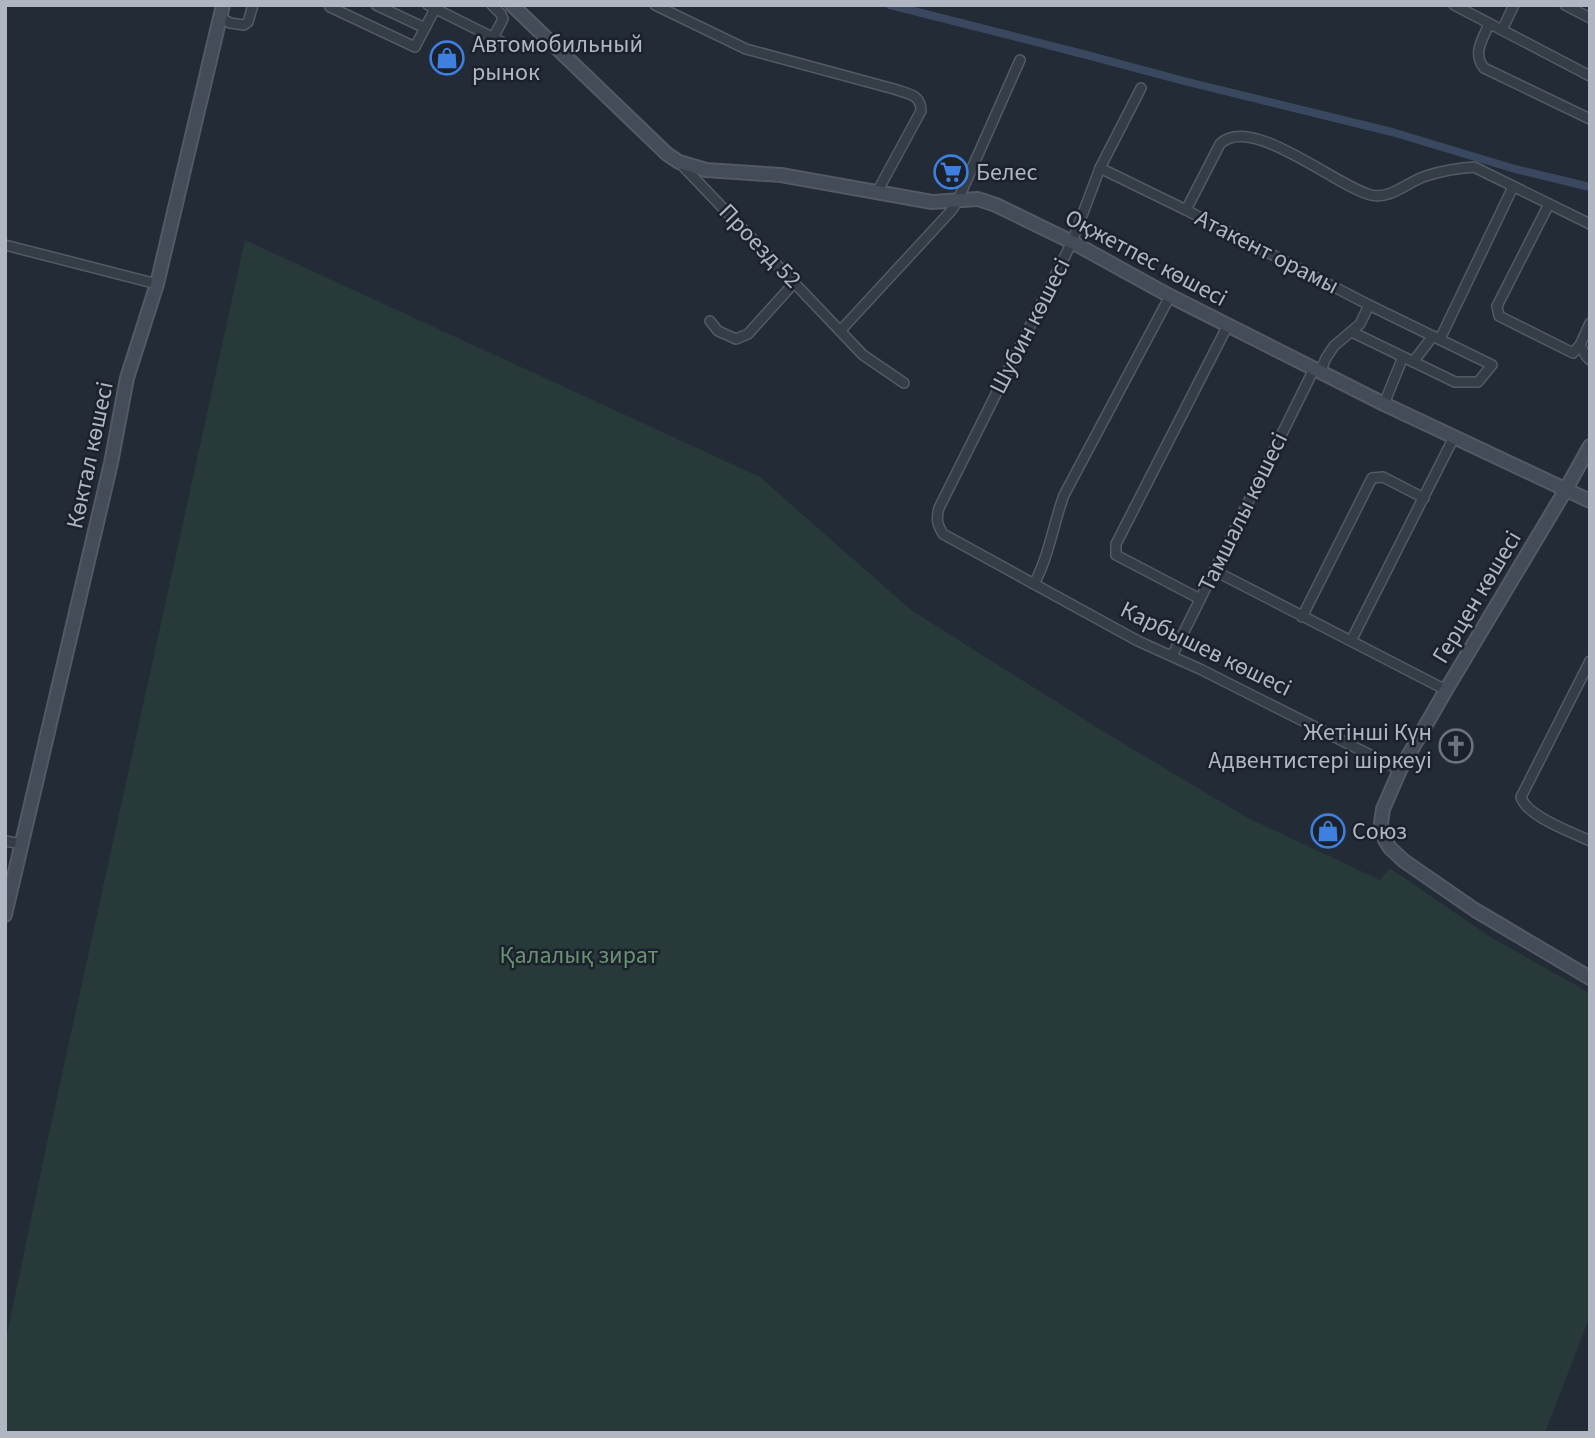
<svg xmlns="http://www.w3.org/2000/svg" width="1595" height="1438" font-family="'Source Sans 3',sans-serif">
	<rect width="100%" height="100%" fill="#222b36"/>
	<polygon fill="#273939" points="245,240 760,477 911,610 1101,730 1248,818 1380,880 1390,868 1492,938 1590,993 1590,1316 1545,1433 5,1433 5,1344 46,1147"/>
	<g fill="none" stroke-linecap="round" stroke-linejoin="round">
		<polyline stroke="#39485e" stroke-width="8" points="890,5 1083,54 1184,81 1392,132 1515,169 1590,187"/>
		<defs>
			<g id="street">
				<polyline points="329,5 330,7 415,47 437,5"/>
				<polyline points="376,5 425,28"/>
				<polyline points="428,5 502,42"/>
				<polyline points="492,5 501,14 503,19 493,38"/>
				<path d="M655 5 746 49 894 89C908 94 921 94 921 111L877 192"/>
				<polyline points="1454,5 1590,76"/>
				<polyline points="1565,5 1590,18"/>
				<polyline points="220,17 230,23 244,25 248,22 253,5"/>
				<path d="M1489 24C1483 39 1472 53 1484 68L1590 119"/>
				<polyline points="1502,30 1514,5"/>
				<path d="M1141 88 1100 168 1072 242 939 508C936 519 937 524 943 534L1138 641 1202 670 1400 770"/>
				<polyline points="680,163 863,355 904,383"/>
				<polyline points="1100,168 1186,210 1369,305 1492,365 1478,382 1455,382 1352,332"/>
				<polyline points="1549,204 1497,306 1499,316 1573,353 1580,345 1590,323"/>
				<path d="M1186 210 1220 144C1251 113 1337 187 1371 195 1390 200 1409 181 1426 176 1441 171 1458 168 1474 167L1590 224"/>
				<polyline points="5,245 157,284"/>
				<polyline points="710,321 718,331 736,339 748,334 795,282"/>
				<polyline points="841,330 951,211 957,202 1020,60"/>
				<polyline points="1440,339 1513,187"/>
				<polyline points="1580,345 1586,356 1590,360"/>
				<polyline points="1413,362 1433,336"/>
				<polyline points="1320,372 1326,358 1334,346 1360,324 1369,305"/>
				<polyline points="1384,404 1403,357"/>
				<polyline points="1215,571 1446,690"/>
				<path d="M1034 584C1049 556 1053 525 1064 495L1170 296"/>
				<polyline points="1200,599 1116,555 1116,544 1228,325"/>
				<polyline points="1302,617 1372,478 1383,477 1424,498"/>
				<polyline points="1351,641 1454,437"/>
				<polyline points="1172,656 1314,369"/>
				<path d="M1590 661 1521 797C1526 816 1572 832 1590 841"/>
				<polyline points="5,841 22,844"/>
			</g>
			<g id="secondary">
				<polyline points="512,5 667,154 679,162 706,170 781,175 932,202 978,199 996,205 1072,242 1170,296 1384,404 1590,501"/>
				<polyline points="1590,446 1562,496 1446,690 1400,770 1383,809 1381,823 1385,840 1390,848 1404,861 1475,910 1590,978"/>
				<polyline points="5,915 111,463 127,378 157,284 223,5"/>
			</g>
		</defs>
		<use href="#street" stroke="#535a64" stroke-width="12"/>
		<use href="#secondary" stroke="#535a64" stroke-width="16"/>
		<use href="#street" stroke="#353d47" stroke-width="9"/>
		<use href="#secondary" stroke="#444c59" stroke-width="12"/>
	</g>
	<defs>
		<symbol id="shop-ring" viewBox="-11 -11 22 22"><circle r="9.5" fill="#1b222b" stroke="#3f7fe0" stroke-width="1.5"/><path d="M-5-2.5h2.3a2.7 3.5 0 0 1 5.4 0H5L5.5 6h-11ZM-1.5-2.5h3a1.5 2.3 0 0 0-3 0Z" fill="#3f7fe0"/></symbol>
		<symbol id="supermarket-ring" viewBox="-11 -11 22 22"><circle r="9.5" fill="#1b222b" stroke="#3f7fe0" stroke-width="1.5"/><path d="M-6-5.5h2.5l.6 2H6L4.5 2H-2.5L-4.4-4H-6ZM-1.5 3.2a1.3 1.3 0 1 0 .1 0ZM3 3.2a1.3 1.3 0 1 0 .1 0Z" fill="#3f7fe0"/></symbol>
		<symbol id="church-ring" viewBox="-11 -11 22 22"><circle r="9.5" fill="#1b222b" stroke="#6b7280" stroke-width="1.5"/><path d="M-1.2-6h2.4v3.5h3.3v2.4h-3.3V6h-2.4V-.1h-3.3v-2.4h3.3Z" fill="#6b7280"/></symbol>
	</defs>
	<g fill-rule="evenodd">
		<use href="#shop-ring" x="428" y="39" width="38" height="38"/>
		<use href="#supermarket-ring" x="932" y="153" width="38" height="38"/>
		<use href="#church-ring" x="1437" y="727" width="38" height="38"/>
		<use href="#shop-ring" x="1309" y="812" width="38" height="38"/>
	</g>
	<g text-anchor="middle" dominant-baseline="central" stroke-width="5" stroke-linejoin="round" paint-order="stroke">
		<g font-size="24" fill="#b0b7c3" stroke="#1b222b" text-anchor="start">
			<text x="472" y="44">Автомобильный<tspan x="472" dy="28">рынок</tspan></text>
			<text x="976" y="172">Белес</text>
			<text x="1432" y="732" text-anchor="end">Жетінші Күн<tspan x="1432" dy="28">Адвентистері шіркеуі</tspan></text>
			<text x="1352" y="831">Союз</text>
		</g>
		<g font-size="24" fill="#b0b7c3" stroke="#1b222b">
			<text transform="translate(760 246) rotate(46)">Проезд 52</text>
			<text transform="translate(1267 252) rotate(27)">Атакент орамы</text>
			<text transform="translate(1146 258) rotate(28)">Оқжетпес көшесі</text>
			<text transform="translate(1030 326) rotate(-63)">Шубин көшесі</text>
			<text transform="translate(90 455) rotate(-78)">Көктал көшесі</text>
			<text transform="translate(1243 512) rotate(-64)">Тамшалы көшесі</text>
			<text transform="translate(1477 597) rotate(-59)">Герцен көшесі</text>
			<text transform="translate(1206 649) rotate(26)">Карбышев көшесі</text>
		</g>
		<g font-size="24" fill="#6a9173" stroke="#1b222b">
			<text x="579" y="955">Қалалық зират</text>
		</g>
	</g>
	<rect width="1595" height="1438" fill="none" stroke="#b0b7c3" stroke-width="14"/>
</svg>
